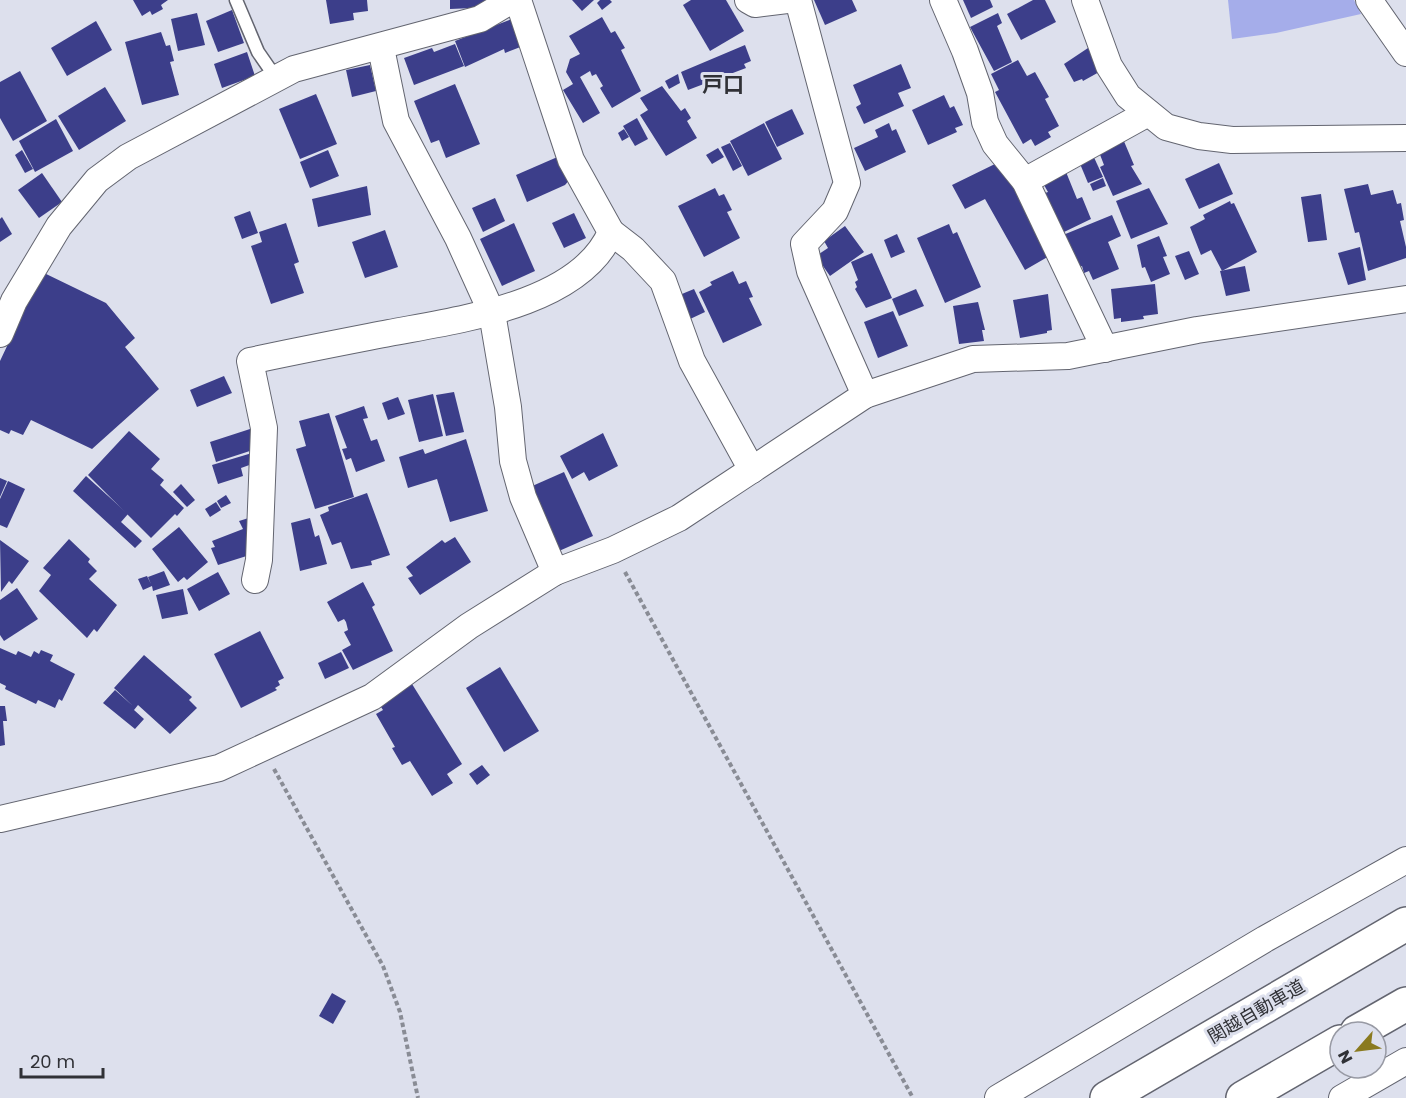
<svg xmlns="http://www.w3.org/2000/svg" width="1406" height="1098" font-family="Poppins,'Noto Sans JP',sans-serif">
	<rect width="100%" height="100%" fill="#dde0ed"/>
	<polygon fill="#a5adea" points="1228,0 1354,0 1361,14 1276,33 1232,39"/>
	<g fill="#3c3e8a">
		<polygon points="133,0 168,0 161,5 163,9 152,15 150,11 142,16"/>
		<polygon points="326,0 367,0 368,11 353,13 354,20 330,24"/>
		<polygon points="450,0 488,0 473,8 450,9"/>
		<polygon points="572,0 594,0 582,11"/>
		<polygon points="600,0 610,0 612,2 602,10 597,3"/>
		<polygon points="691,0 726,0 744,31 710,51 683,5"/>
		<polygon points="814,0 852,0 857,11 825,25"/>
		<polygon points="963,0 990,0 993,7 971,18"/>
		<polygon points="1033,0 1045,0 1056,22 1021,40 1007,14"/>
		<polygon points="232,10 244,43 218,52 206,21"/>
		<polygon points="197,13 205,45 178,51 171,19"/>
		<polygon points="998,13 1002,23 997,26 1012,62 994,71 970,27"/>
		<polygon points="602,17 611,33 615,31 625,48 621,50 641,91 612,108 600,88 603,86 596,74 592,76 590,71 580,77 600,113 583,123 563,90 573,84 566,72 570,59 580,54 569,36"/>
		<polygon points="512,19 523,46 505,53 504,49 465,67 455,41"/>
		<polygon points="96,21 112,50 67,76 51,48"/>
		<polygon points="161,32 166,46 170,45 174,61 170,62 179,95 142,105 125,42"/>
		<polygon points="455,44 464,66 414,85 404,58 432,48 434,52"/>
		<polygon points="745,45 751,61 744,64 746,68 688,90 681,72"/>
		<polygon points="1088,48 1101,71 1083,81 1082,79 1074,82 1064,64"/>
		<polygon points="247,52 255,76 222,88 214,64"/>
		<polygon points="1018,60 1027,76 1035,72 1049,97 1045,99 1059,126 1048,132 1051,137 1035,146 1031,139 1023,144 995,92 999,90 991,74"/>
		<polygon points="901,64 911,88 898,93 904,106 864,124 856,107 861,104 853,85"/>
		<polygon points="370,65 376,91 352,97 346,70"/>
		<polygon points="20,71 47,121 13,141 0,118 0,82"/>
		<polygon points="678,74 680,83 669,89 665,81"/>
		<polygon points="455,84 480,144 446,158 439,140 431,143 414,101"/>
		<polygon points="662,86 681,111 685,108 691,118 687,121 697,138 666,156 640,115 648,110 640,98"/>
		<polygon points="105,87 126,121 79,150 58,116"/>
		<polygon points="316,94 337,144 300,159 279,109"/>
		<polygon points="944,95 950,108 954,106 963,125 955,128 957,132 928,145 912,110"/>
		<polygon points="792,109 804,134 777,147 765,122"/>
		<polygon points="637,118 648,139 635,146 623,126"/>
		<polygon points="56,119 73,151 35,172 19,141"/>
		<polygon points="764,123 782,159 748,176 730,141"/>
		<polygon points="889,123 892,131 896,129 906,152 865,171 854,148 878,137 875,130"/>
		<polygon points="624,129 629,137 622,141 618,133"/>
		<polygon points="1123,139 1134,165 1131,166 1142,184 1113,196 1100,167 1104,165 1099,152"/>
		<polygon points="730,143 742,166 733,171 721,147"/>
		<polygon points="718,148 724,157 712,164 706,155"/>
		<polygon points="22,150 33,169 25,173 15,155"/>
		<polygon points="328,150 339,176 310,188 300,162"/>
		<polygon points="1092,153 1103,177 1088,183 1078,159"/>
		<polygon points="562,155 572,177 565,185 527,202 516,175"/>
		<polygon points="997,163 1009,174 1051,255 1025,270 985,199 965,209 952,185"/>
		<polygon points="1219,163 1233,194 1199,209 1185,179"/>
		<polygon points="1066,172 1077,199 1082,197 1091,219 1062,233 1045,193 1048,192 1044,185"/>
		<polygon points="42,173 62,202 39,218 18,190"/>
		<polygon points="1103,178 1106,186 1093,191 1090,184"/>
		<polygon points="1368,184 1371,195 1393,190 1397,204 1401,203 1404,220 1400,221 1406,247 1406,258 1368,271 1359,232 1355,233 1344,189"/>
		<polygon points="367,186 371,215 318,227 312,199"/>
		<polygon points="715,188 719,196 724,194 732,210 727,212 740,238 704,257 678,206"/>
		<polygon points="1149,188 1168,224 1131,239 1116,201"/>
		<polygon points="1321,194 1327,240 1308,242 1301,197"/>
		<polygon points="495,198 505,221 483,232 472,208"/>
		<polygon points="1230,201 1231,204 1234,203 1257,252 1222,271 1211,250 1201,255 1190,227 1205,219 1203,215"/>
		<polygon points="250,211 258,233 242,239 234,217"/>
		<polygon points="574,213 586,238 564,248 552,223"/>
		<polygon points="1112,215 1121,236 1108,242 1119,269 1093,280 1089,271 1084,273 1082,266 1077,268 1063,235"/>
		<polygon points="2,217 12,234 0,242 0,219"/>
		<polygon points="286,223 299,262 294,264 304,293 271,304 251,246 262,242 259,232"/>
		<polygon points="514,223 535,271 502,286 480,239"/>
		<polygon points="949,224 953,234 957,232 981,287 945,303 917,238"/>
		<polygon points="845,226 864,252 830,276 816,256 828,248 824,241"/>
		<polygon points="385,230 398,267 365,278 352,242"/>
		<polygon points="897,234 905,252 891,258 884,240"/>
		<polygon points="1159,236 1167,256 1163,257 1170,274 1151,282 1145,267 1142,268 1137,245"/>
		<polygon points="1360,247 1366,280 1348,285 1338,253"/>
		<polygon points="1189,251 1199,274 1185,280 1175,256"/>
		<polygon points="872,253 892,298 866,308 855,289 857,287 855,282 858,280 851,262"/>
		<polygon points="1245,266 1250,291 1226,296 1220,271"/>
		<polygon points="733,271 739,284 746,281 753,297 749,298 762,325 723,343 699,292 712,285 710,282"/>
		<polygon points="42,272 106,303 135,338 125,347 159,389 92,449 31,420 23,435 11,430 9,434 0,430 0,361"/>
		<polygon points="1155,284 1158,314 1143,316 1144,319 1121,322 1121,318 1114,319 1111,289"/>
		<polygon points="694,289 705,312 688,320 677,296"/>
		<polygon points="916,289 924,306 899,316 892,299"/>
		<polygon points="1048,294 1052,330 1047,331 1047,333 1020,338 1013,300"/>
		<polygon points="978,302 985,330 982,330 984,341 959,344 953,306"/>
		<polygon points="893,311 908,346 878,358 864,322"/>
		<polygon points="224,376 232,393 197,407 190,390"/>
		<polygon points="454,392 464,432 446,436 436,395"/>
		<polygon points="433,394 443,436 419,442 408,400"/>
		<polygon points="398,397 405,414 388,420 382,403"/>
		<polygon points="364,406 368,418 363,419 371,441 377,439 385,461 356,472 351,458 346,460 342,449 347,448 335,416"/>
		<polygon points="329,413 354,497 315,509 296,449 306,446 299,421"/>
		<polygon points="250,429 256,449 216,462 210,442"/>
		<polygon points="129,431 160,459 151,469 164,480 160,485 184,508 177,516 175,514 151,538 88,475"/>
		<polygon points="603,433 618,466 589,481 584,472 572,479 560,456"/>
		<polygon points="466,439 488,511 450,522 437,479 408,488 399,457 423,449 425,454"/>
		<polygon points="252,453 255,463 241,468 243,476 218,484 212,465"/>
		<polygon points="564,472 593,536 559,551 530,487"/>
		<polygon points="86,476 128,514 121,522 142,541 135,548 73,491"/>
		<polygon points="0,478 7,481 0,497"/>
		<polygon points="8,481 25,489 7,528 0,525 0,499"/>
		<polygon points="181,484 195,500 187,507 173,492"/>
		<polygon points="367,493 390,555 371,561 372,565 351,569 341,542 332,545 320,515 329,511 328,507"/>
		<polygon points="226,495 231,503 221,508 217,501"/>
		<polygon points="216,502 221,510 210,517 205,509"/>
		<polygon points="255,516 253,554 218,565 211,548 215,547 212,541 243,529 239,521"/>
		<polygon points="310,518 315,537 319,535 327,564 300,571 291,523"/>
		<polygon points="179,527 208,562 187,580 184,577 178,582 152,549"/>
		<polygon points="455,537 471,562 420,595 408,578 413,576 406,567 442,540 445,543"/>
		<polygon points="69,539 90,559 88,562 97,571 89,579 117,605 97,632 94,629 87,638 39,591 51,575 43,568"/>
		<polygon points="0,540 29,561 12,584 9,581 1,592"/>
		<polygon points="164,571 170,585 153,591 152,586 143,590 138,579 147,576 151,584 148,577"/>
		<polygon points="218,572 230,594 199,611 187,589"/>
		<polygon points="363,582 375,605 372,607 393,651 353,670 342,650 351,645 344,632 348,630 346,622 344,619 338,622 327,602"/>
		<polygon points="17,588 38,619 4,641 0,635 0,600"/>
		<polygon points="183,589 188,614 162,619 156,595"/>
		<polygon points="260,631 284,678 278,681 280,685 275,688 277,690 241,708 214,654"/>
		<polygon points="0,648 16,655 18,651 31,657 34,651 39,654 41,650 53,655 50,661 75,674 62,701 59,699 55,708 38,700 36,704 5,689 6,686 0,683"/>
		<polygon points="341,652 349,668 325,679 318,663"/>
		<polygon points="144,655 192,697 189,700 197,708 170,734 138,705 134,710 144,719 135,729 103,703 115,690 133,706 114,688"/>
		<polygon points="500,667 539,731 504,752 466,688"/>
		<polygon points="412,684 462,764 447,774 453,783 432,796 410,761 402,765 392,748 395,747 376,714 383,710 379,704"/>
		<polygon points="0,706 5,706 7,721 3,721 5,745 0,746"/>
		<polygon points="482,765 490,775 477,785 469,774"/>
		<polygon points="332,993 346,1001 333,1024 319,1016"/>
	</g>
	<g fill="none" stroke-linecap="round" stroke-linejoin="round">
		<defs>
			<polyline id="lane" points="236,0 258,52 276,78"/>
			<g id="street">
				<polyline points="748,0 755,4 787,0"/>
				<polyline points="798,0 847,183 835,211 804,244 810,271 865,395"/>
				<polyline points="943,0 965,51 980,93 985,122 995,144 1025,181 1105,349"/>
				<polyline points="1085,0 1109,66 1128,96 1166,127 1199,136 1232,140 1406,138"/>
				<polyline points="1369,0 1406,53"/>
				<polyline points="381,48 396,121 458,238 492,313 508,407 513,461 523,497 555,572"/>
				<polyline points="1025,181 1148,113"/>
				<polyline points="611,232 633,249 663,281 692,361 752,470"/>
				<polyline points="0,334 14,301 59,226 97,180 128,157 294,69 480,19 512,0"/>
				<path d="M255 580 259 560 264 428 250 361C296 351 343 342 389 333 457 320 580 305 611 232L571 160 518 0"/>
				<polyline points="0,819 219,768 372,697 469,626 555,572 613,550 679,518 865,395 973,359 1068,356 1197,330 1406,299"/>
				<polyline points="998,1098 1265,939 1406,860"/>
				<polyline points="1342,1098 1406,1061"/>
			</g>
			<g id="highway">
				<polyline points="1357,1032 1406,1004"/>
				<polyline points="1107,1098 1406,924"/>
				<polyline points="1243,1098 1340,1042"/>
			</g>
		</defs>
		<use href="#lane" stroke="#636570" stroke-width="15"/>
		<use href="#street" stroke="#636570" stroke-width="28"/>
		<use href="#highway" stroke="#636570" stroke-width="36"/>
		<g stroke="#898c95" stroke-width="4" stroke-dasharray="4.5 3" stroke-linecap="butt">
			<polyline points="625,572 913,1098"/>
			<polyline points="274,769 383,966 400,1012 418,1098"/>
		</g>
		<use href="#lane" stroke="#fff" stroke-width="12"/>
		<use href="#street" stroke="#fff" stroke-width="26"/>
		<use href="#highway" stroke="#fff" stroke-width="33"/>
	</g>
	<g text-anchor="middle" dominant-baseline="central" stroke-width="6" stroke-linejoin="round" paint-order="stroke">
		<g font-size="18" fill="#303136" stroke="#dde0ed">
			<text transform="translate(1256 1011) rotate(-30)">関越自動車道</text>
		</g>
		<g font-size="21" font-weight="bold" fill="#303136" stroke="#dde0ed">
			<text x="723" y="84">戸口</text>
		</g>
	</g>
	<g transform="translate(1358 1050) rotate(242)"><circle r="28" fill="#dde0ed" stroke="#989aa4" stroke-width="1.5"/>
	<path d="M0-4.5L10 22L0 15L-10 22Z" fill="#8a7a1f"/>
	<text y="-9" font-size="16" font-weight="bold" text-anchor="middle" fill="#303136">N</text>
	</g>
	<path d="M21 1068v9h82v-9" fill="none" stroke="#303136" stroke-width="3"/>
	<text x="30" y="1068" font-size="18" fill="#303136" stroke="#dde0ed" stroke-width="4.5" paint-order="stroke">20 m</text>
</svg>
